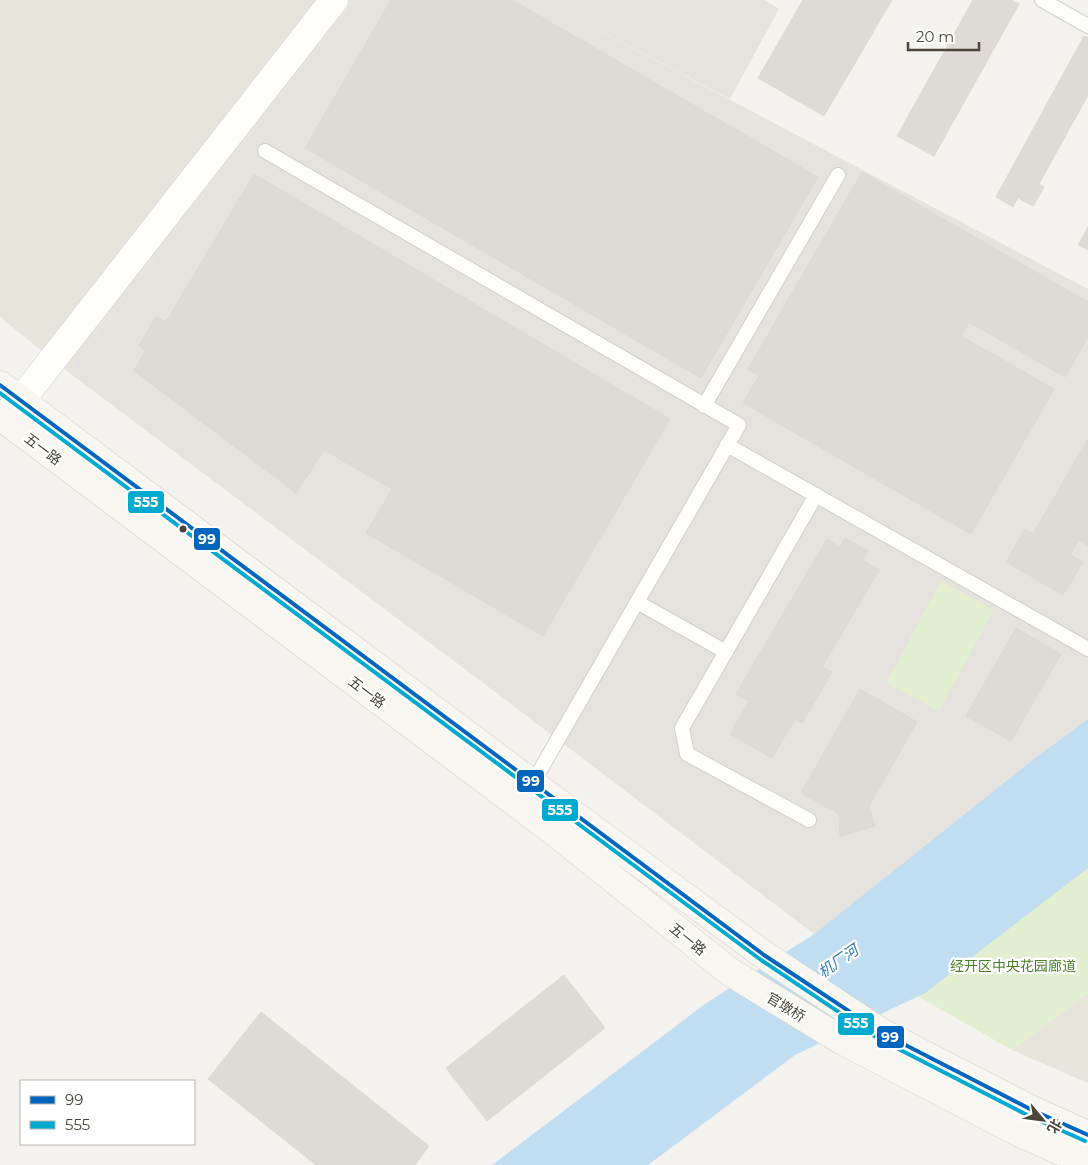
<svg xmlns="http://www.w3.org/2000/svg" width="1088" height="1165" font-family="Montserrat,'Noto Sans SC',sans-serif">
	<rect width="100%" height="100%" fill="#f4f2ee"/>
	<g fill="#e7e4dc">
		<polygon points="0,0 354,0 68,372 0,317"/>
		<polygon points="1088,993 1088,1083 1012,1050"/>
	</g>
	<polygon fill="#e6e2de" points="354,0 541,0 1088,289 1088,719 1035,758 814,934 482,682 68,372"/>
	<g fill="#e1eecf">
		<polygon points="941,581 994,610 939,711 886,683"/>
		<polygon points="1088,827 1088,993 1012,1050 884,977"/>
	</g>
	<polygon fill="#e6e3df" points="541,0 765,0 779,9 730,99"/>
	<polygon fill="#c0ddf1" points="1088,719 1088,868 925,993 795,1055 648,1165 492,1165 705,1004 814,934 1035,758"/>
	<g fill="#dedbd6" stroke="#dcd9d4">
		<polygon points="391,0 512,0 818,177 701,378 305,148"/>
		<polygon points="803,0 892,0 824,116 758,78"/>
		<polygon points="973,0 1011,0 1019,4 934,156 897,136"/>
		<polygon points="1084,36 1088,38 1088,95 1039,184 1044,187 1033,206 1018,198 1013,207 996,197"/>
		<polygon points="862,172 1088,302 1088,337 1065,377 969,322 961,336 1054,389 971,534 743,403 759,376 748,369"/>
		<polygon points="254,174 670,419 543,636 366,533 392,489 324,450 296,493 134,371 146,350 139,346 156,316 166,322"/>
		<polygon points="1088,227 1088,250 1078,245"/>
		<polygon points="1088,439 1088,546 1079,540 1070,555 1083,562 1063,595 1006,562 1025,529 1033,534"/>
		<polygon points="845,538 868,551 862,560 879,570 822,667 832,672 802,723 795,719 772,758 730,734 749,701 736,694 827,539 840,547"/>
		<polygon points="1016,628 1061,654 1011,741 966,716"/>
		<polygon points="860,689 917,722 869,806 875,826 840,836 839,814 801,793"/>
		<polygon points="564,975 605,1028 487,1121 446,1068"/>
		<polygon points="261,1012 429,1146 415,1165 316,1165 208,1079"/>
	</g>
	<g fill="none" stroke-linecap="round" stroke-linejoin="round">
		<defs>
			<g id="lane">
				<polyline points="1042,0 1088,26"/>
				<polyline points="265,151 739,425 531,786"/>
				<polyline points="704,406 838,175"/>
				<polyline points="727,445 1088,649"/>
				<polyline points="637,602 726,652"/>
				<polyline points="809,820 687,754 682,728 816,495"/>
			</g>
			<polyline id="street" points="21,400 334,0"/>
			<g id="secondary">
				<polyline points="0,385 577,817 764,955 882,1033 1032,1110 1088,1135"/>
				<polyline points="0,416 552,830 730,972 843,1041 1020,1133 1088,1163"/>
			</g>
		</defs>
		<use href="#lane" stroke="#d2d0cb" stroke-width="16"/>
		<use href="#street" stroke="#d2d0cb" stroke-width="29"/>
		<use href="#secondary" stroke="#d3cfc5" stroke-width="29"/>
		<use href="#lane" stroke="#fdfdfc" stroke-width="14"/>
		<use href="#street" stroke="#fdfdfc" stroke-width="28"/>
		<use href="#secondary" stroke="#f7f6f1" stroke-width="28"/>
		<defs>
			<polyline id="bus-1" points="0,385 764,955 882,1033 1032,1110 1088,1135"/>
			<polyline id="bus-2" points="0,393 761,960 879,1039 1029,1116 1085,1141"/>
		</defs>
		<use href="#bus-1" stroke="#fff" stroke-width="8"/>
		<use href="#bus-2" stroke="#fff" stroke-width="8"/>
		<use href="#bus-1" stroke="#0065bd" stroke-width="4"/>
		<use href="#bus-2" stroke="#00a9ce" stroke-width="4"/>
	</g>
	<circle fill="#4b4439" stroke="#fff" stroke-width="2" cx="183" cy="529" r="4.5"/>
	<g text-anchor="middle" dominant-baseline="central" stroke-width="4.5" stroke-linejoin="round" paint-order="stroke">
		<g font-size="14" fill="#4b4439" stroke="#fff">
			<text transform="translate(43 449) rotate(37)">五一路</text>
			<text transform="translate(367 692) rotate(37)">五一路</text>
			<text transform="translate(688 939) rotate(39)">五一路</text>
			<text transform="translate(786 1007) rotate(31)">官墩桥</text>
		</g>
		<g font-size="14" fill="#4a7f2a" stroke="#fff">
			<text x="1013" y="966">经开区中央花园廊道</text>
		</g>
		<g font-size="15" font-style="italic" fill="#2e7ab2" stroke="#fff">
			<text transform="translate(838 961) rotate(-35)">机厂河</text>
		</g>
	</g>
	<g stroke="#fff" stroke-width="2">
		<rect x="127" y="490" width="38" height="24" rx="5" fill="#00a9ce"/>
		<rect x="193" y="527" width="28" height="24" rx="5" fill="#0065bd"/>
		<rect x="516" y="769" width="29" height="24" rx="5" fill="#0065bd"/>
		<rect x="541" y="798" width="38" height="24" rx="5" fill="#00a9ce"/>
		<rect x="837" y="1012" width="38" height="24" rx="5" fill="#00a9ce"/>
		<rect x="876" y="1025" width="29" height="24" rx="5" fill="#0065bd"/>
	</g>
	<g font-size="14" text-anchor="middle" font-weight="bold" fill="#fff">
		<text x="146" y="507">555</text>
		<text x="207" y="544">99</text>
		<text x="531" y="786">99</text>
		<text x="560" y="815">555</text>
		<text x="856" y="1028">555</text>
		<text x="890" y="1042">99</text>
	</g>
	<rect x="20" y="1080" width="175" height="65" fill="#ffffff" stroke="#b7b4b0"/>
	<rect x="30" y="1096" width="25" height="8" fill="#0065bd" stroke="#b7b4b0"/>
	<text x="65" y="1105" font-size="15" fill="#4b4439">99</text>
	<rect x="30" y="1121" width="25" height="8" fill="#00a9ce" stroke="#b7b4b0"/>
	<text x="65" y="1130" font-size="15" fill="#4b4439">555</text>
	<g transform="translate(1043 1120) rotate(119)" stroke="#ffffff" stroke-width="4" paint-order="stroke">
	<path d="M0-4L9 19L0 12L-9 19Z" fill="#4b4439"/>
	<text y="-8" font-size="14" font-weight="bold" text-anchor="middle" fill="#4b4439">北</text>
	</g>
	<path d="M908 42v8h71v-8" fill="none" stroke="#4b4439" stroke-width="2.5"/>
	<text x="916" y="42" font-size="15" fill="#4b4439" stroke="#ffffff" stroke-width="4" paint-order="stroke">20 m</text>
</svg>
